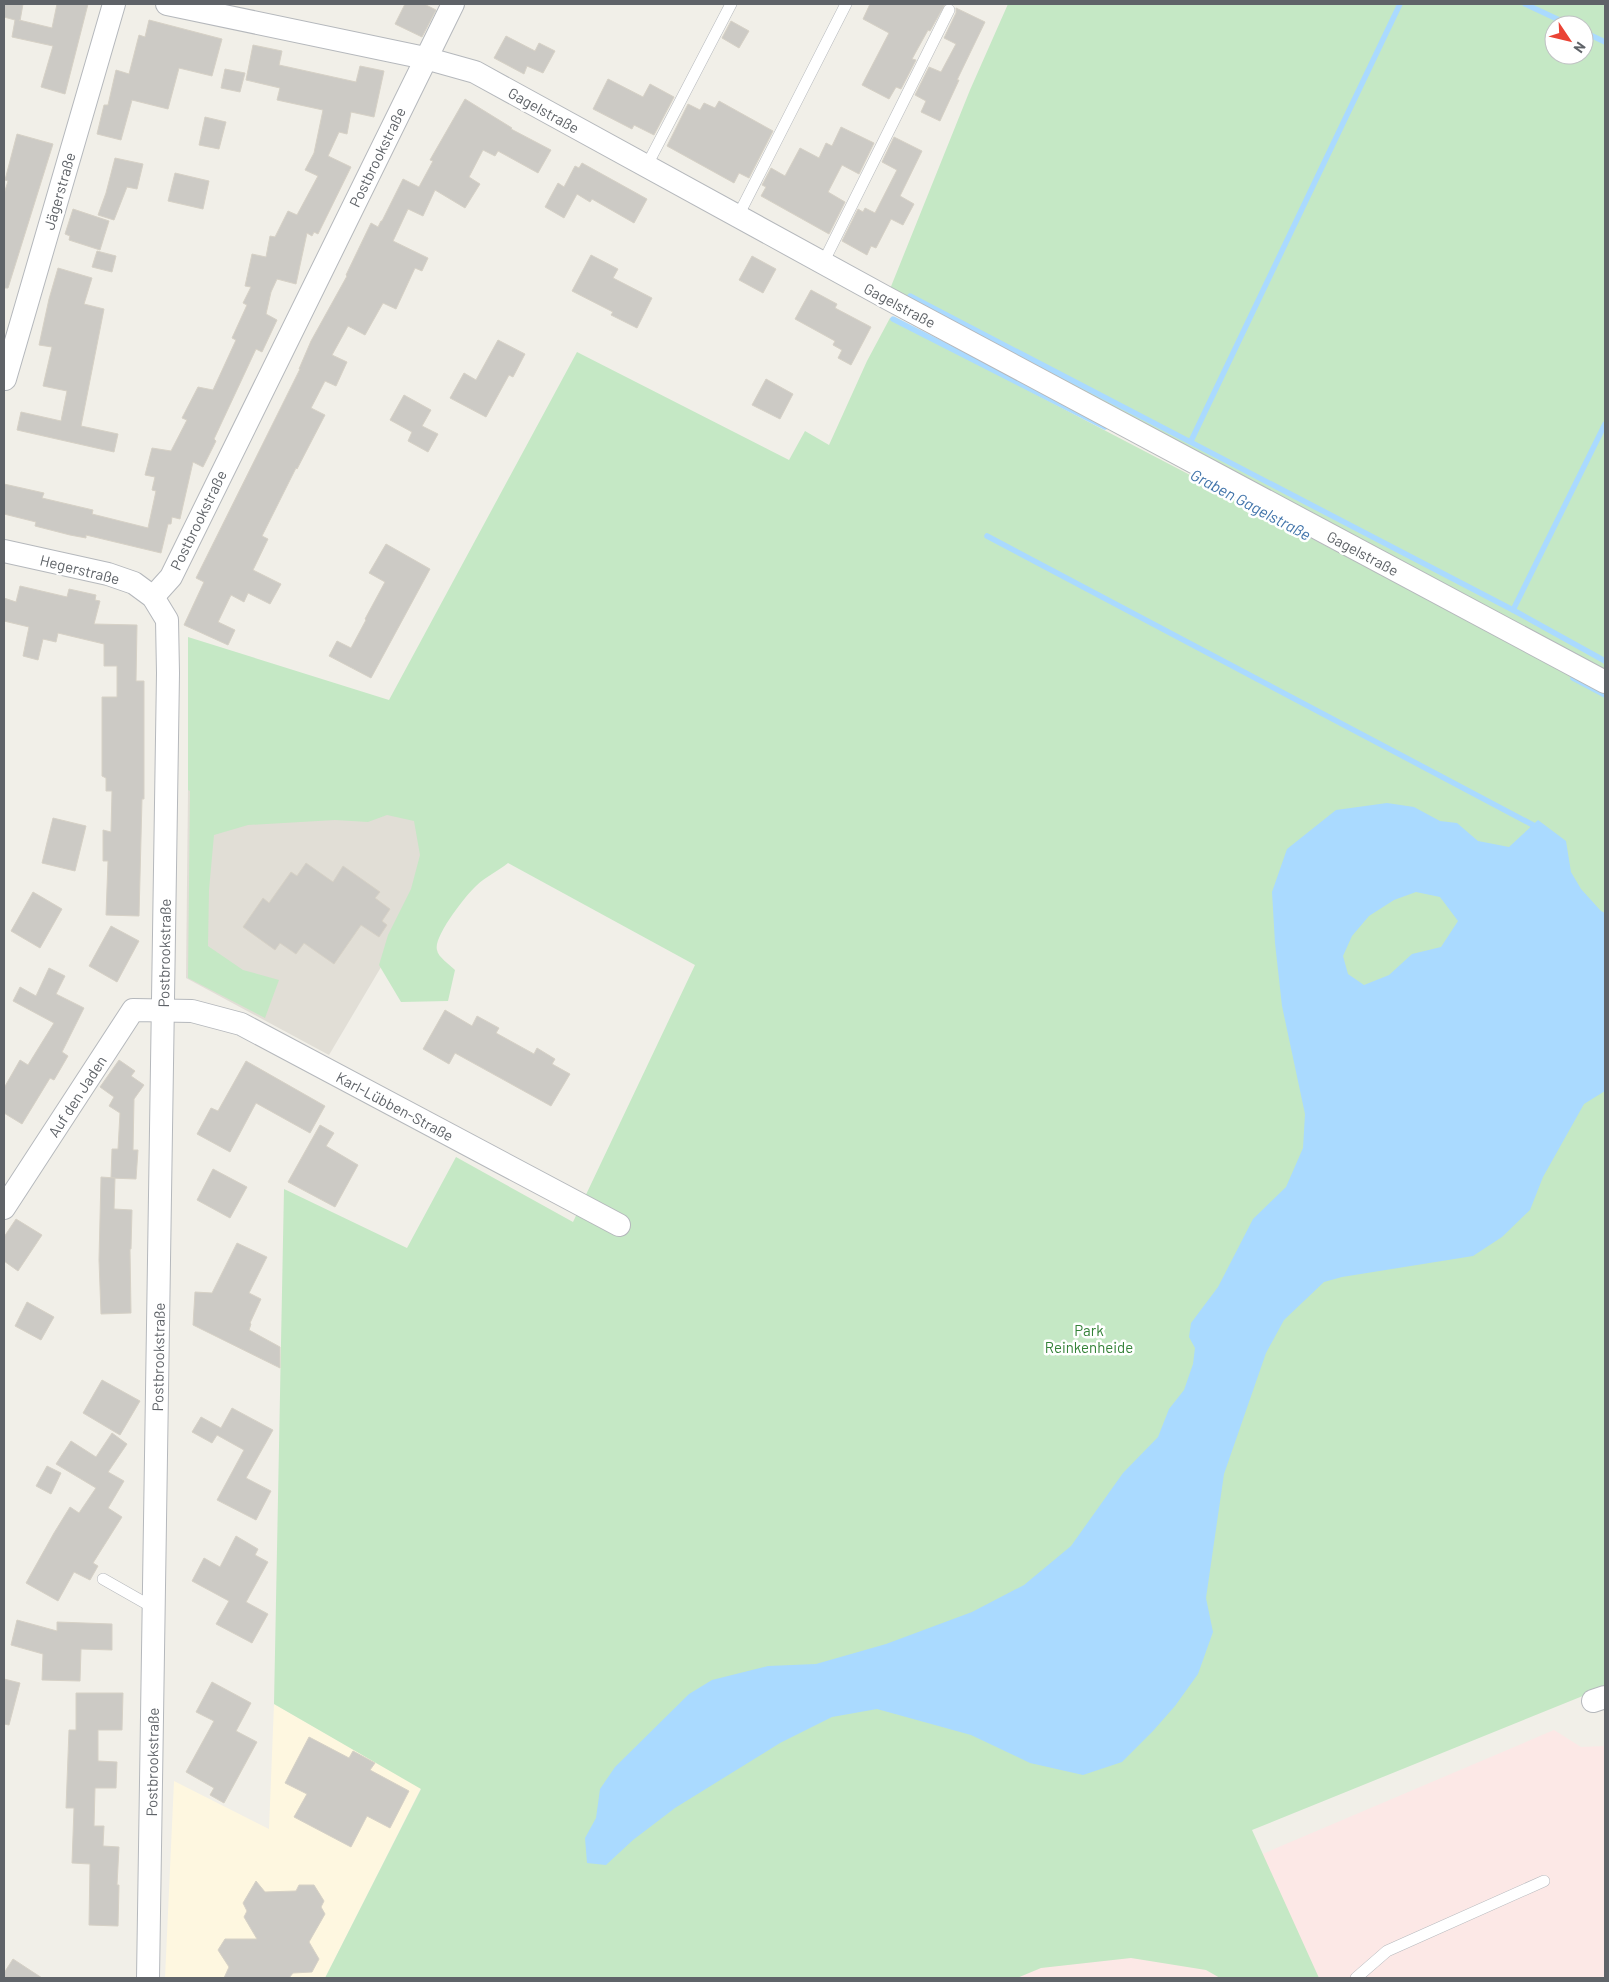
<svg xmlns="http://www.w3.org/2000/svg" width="1609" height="1982" font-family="Barlow,sans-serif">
	<rect width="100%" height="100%" fill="#f1efe8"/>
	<polygon fill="#fef7e0" points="274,1704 421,1788 325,1978 165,1978 174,1781 269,1829"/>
	<polygon fill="#e1ded6" points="188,790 379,794 458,837 329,1055 186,978"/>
	<polygon fill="#fce8e6" points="1554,1730 1581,1747 1605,1746 1605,1978 971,1978"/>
	<g fill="#c5e8c5" fill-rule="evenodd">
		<path d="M1008 4H1605V673L890 289 970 90ZM1554 25H1584V55H1554Z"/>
		<path d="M890 318 1605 692V1687L1252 1830 1319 1978H1220L1206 1970 1131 1958 1041 1968 1017 1978H325L421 1789 274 1704 284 1189 407 1248 456 1157 573 1222 695 965 508 863C498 871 485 877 476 886 466 895 433 937 437 950 438 957 450 965 455 970L448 1001 401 1002 379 965 388 935 411 889 420 855 414 821 387 815 368 822 335 820 248 825 214 835 209 890 208 946 243 970 279 980 265 1018 188 978 190 791 188 790V637L389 700 577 352 789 460 805 431 829 445 867 361Z"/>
	</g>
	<path fill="#aadaff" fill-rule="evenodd" d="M1387 803 1414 807 1440 821 1457 823 1478 841 1509 847 1538 820 1566 841 1571 872 1581 889 1601 911 1605 913V1091L1584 1104 1543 1177 1530 1210 1502 1237 1473 1256 1342 1277 1324 1282 1284 1320 1266 1353 1224 1474 1206 1598 1213 1632 1198 1674 1175 1706 1153 1731 1122 1762 1083 1775 1030 1763 971 1735 877 1709 832 1717 780 1743 675 1808 633 1840 606 1865 587 1863 585 1838 596 1818 600 1789 615 1767 689 1694 712 1680 768 1666 816 1664 886 1644 972 1612 1024 1585 1071 1546 1123 1473 1158 1437 1169 1409 1184 1390 1193 1364 1195 1348 1189 1337 1191 1323 1218 1287 1253 1219 1286 1187 1303 1148 1305 1114 1282 1006 1275 943 1272 892 1287 849 1336 810ZM1416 892 1440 897 1458 921 1441 947 1412 954 1389 975 1364 985 1348 974 1343 956 1352 936 1369 916 1394 900Z"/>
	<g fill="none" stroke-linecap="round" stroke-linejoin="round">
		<g stroke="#aadaff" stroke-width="5.5">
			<polyline points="1525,4 1570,25"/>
			<polyline points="1584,32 1605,42"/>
			<polyline points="910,296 1513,610 1605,661"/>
			<polyline points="893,319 1105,427"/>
			<polyline points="1191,441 1400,4"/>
			<polyline points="987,536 1533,825"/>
			<polyline points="1513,610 1605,424"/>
			<polyline points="1573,678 1605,695"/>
		</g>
	</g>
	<g fill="#cccac5" stroke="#d6d1c6">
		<polygon points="4,4 23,4 20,21 19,20 52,28 57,4 88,4 65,94 41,87 53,46 12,37 15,20 4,17"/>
		<polygon points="405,4 424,4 436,10 422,37 395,24"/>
		<polygon points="870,4 945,4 930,31 928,30 912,59 916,60 901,89 896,87 889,99 862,85 889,33 863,19"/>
		<polygon points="956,8 985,22 957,80 959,80 940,121 921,112 926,101 915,95 929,67 941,72 956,44 944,38 956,13"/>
		<polygon points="149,20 222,39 212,76 179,68 168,109 132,100 121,140 97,134 104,105 108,105 116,70 129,74 139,35 145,37"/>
		<polygon points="731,21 749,31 739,48 722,38"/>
		<polygon points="506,36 535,51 539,43 555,51 543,73 527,66 524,74 494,58"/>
		<polygon points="253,45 282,51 279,65 356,82 360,66 384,71 374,117 351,112 347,134 339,132 328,156 351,167 318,234 314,232 312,236 307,233 296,284 277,279 271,292 266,314 277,320 262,352 256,349 214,439 216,441 203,467 193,462 180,519 172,517 171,524 168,524 161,553 86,535 86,538 70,535 35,526 36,522 4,514 4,484 44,493 42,498 93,510 92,514 148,528 156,491 152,490 155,477 145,475 152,448 171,451 187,420 182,418 198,387 213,390 236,340 232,338 247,305 243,303 251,287 245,286 252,254 266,257 270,236 275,237 288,211 297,215 318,176 305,170 314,153 323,110 277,100 280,88 246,80"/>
		<polygon points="225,69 245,73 240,92 221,88"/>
		<polygon points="608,79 643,97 650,84 674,97 654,135 634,125 632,129 593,109"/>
		<polygon points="465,99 512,128 511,129 551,150 538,173 498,151 495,156 483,150 469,177 480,184 465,208 435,190 423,216 408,209 393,241 428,258 422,271 415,268 396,309 383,303 365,335 348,326 332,355 347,362 336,386 325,381 311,408 325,415 297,469 296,468 262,536 268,539 253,570 281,584 270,604 248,593 244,602 231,595 218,622 235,630 228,645 184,625 204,582 196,578 300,369 299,369 311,341 347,276 346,275 371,223 378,227 381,221 382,221 403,179 419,187 433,161 430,160"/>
		<polygon points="719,101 773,131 749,178 739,173 734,183 667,146 688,104 700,110 704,103 715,108"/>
		<polygon points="205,117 226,122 219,149 199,145"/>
		<polygon points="841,127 874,143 859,174 842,165 828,192 845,202 829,234 761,196 766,187 762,185 771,168 785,176 800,148 819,158 826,143 832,146"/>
		<polygon points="17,134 53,144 8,288 4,288 4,194 8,181 5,180"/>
		<polygon points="894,137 922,151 900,196 914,204 903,225 891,219 876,248 871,246 867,255 842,241 858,209 863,212 865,208 875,213 897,170 882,162"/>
		<polygon points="115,158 143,164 137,189 127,187 114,220 98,215 106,193"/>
		<polygon points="582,163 647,199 634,223 592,199 590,202 577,194 564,218 545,207 558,183 564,187 575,166 579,168"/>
		<polygon points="175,173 209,181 203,209 168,201"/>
		<polygon points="73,209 109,221 100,250 69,240 70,236 65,234"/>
		<polygon points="97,251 116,256 112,272 92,267"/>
		<polygon points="591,255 618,269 613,278 652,298 637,328 611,315 613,312 572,291"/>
		<polygon points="752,256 776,269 763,293 739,280"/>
		<polygon points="58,268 92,278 84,304 104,309 81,426 118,434 114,452 17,430 21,412 61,421 67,391 43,386 52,347 39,345 49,299"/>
		<polygon points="811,290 837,304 835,308 871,327 851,365 838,358 842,350 833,345 835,341 795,319"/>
		<polygon points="498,340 525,354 513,377 509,375 486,417 450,398 464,373 476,380"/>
		<polygon points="766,379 793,394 780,419 752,405"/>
		<polygon points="404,395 431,410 422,426 438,434 428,452 408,441 412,432 390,420"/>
		<polygon points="386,544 430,569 371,678 329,656 337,641 351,648 366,620 365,619 385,582 369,573"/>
		<polygon points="20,586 67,597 69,589 96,595 95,600 100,601 94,624 137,625 136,681 144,681 144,799 142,799 139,916 106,915 108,861 103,861 103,830 111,832 112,791 106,791 106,778 102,776 102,697 117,697 117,666 104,666 104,644 58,633 56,642 43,639 38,660 23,656 29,627 4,621 4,598 16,602"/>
		<polygon points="53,818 86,826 75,871 42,863"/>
		<polygon points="306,863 333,882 343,866 380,892 375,898 390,909 382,921 387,925 379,937 361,925 334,964 304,943 296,954 280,943 275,950 243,927 263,898 269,903 291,872 297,876"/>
		<polygon points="33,892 62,909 40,948 11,931"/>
		<polygon points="111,926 139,941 117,982 89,966"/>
		<polygon points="49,968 65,976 56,994 84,1008 62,1052 68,1056 54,1080 50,1078 22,1124 4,1113 4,1088 20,1060 28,1065 54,1023 13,1001 20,987 36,996"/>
		<polygon points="445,1010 472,1026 477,1016 499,1028 496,1033 534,1054 537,1048 555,1059 552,1064 570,1074 551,1106 455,1053 449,1064 423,1049"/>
		<polygon points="119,1060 135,1071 131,1076 144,1085 134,1099 133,1150 138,1150 136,1179 111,1178 112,1149 118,1149 120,1113 109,1106 114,1097 100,1087"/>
		<polygon points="246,1061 325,1106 310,1133 256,1103 230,1152 197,1134 211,1108 218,1111"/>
		<polygon points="320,1125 334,1133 326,1146 358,1165 335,1207 288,1182"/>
		<polygon points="213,1169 247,1187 230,1218 197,1200"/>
		<polygon points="101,1177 115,1178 114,1209 132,1210 131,1249 130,1249 131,1313 101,1314 99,1260"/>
		<polygon points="16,1219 42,1235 18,1271 4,1261 4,1237"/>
		<polygon points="237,1243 267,1257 249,1293 261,1299 250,1323 251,1324 249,1330 280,1347 280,1368 193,1325 195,1292 212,1293"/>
		<polygon points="27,1302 54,1317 41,1340 15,1326"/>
		<polygon points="102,1380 140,1401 120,1435 83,1413"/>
		<polygon points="232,1408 273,1430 246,1478 271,1491 256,1520 217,1500 244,1450 217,1435 212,1443 192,1432 201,1417 221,1428"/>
		<polygon points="112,1433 127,1444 108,1472 124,1481 108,1508 122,1517 93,1563 98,1566 90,1580 74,1572 58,1601 26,1583 54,1533 70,1507 79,1513 96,1488 56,1464 71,1441 96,1457"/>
		<polygon points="47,1466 61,1473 51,1494 36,1486"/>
		<polygon points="236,1536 258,1549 255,1555 268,1562 246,1602 268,1614 252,1643 216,1624 229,1601 192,1581 204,1558 220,1567"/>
		<polygon points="17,1620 57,1631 57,1622 112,1624 112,1650 81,1649 80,1681 42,1680 43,1654 11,1645"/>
		<polygon points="4,1679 20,1683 9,1725 4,1724"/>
		<polygon points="212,1682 251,1703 236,1731 257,1742 224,1803 210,1795 214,1788 186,1772 214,1721 196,1712"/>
		<polygon points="76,1693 123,1693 122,1730 98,1730 98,1761 117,1762 116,1788 95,1788 94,1826 104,1826 103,1846 119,1847 117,1885 119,1885 118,1926 89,1925 90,1864 72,1863 74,1808 66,1808 69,1730 76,1730"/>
		<polygon points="309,1737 349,1758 353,1751 375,1763 370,1770 409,1791 390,1828 367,1816 351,1847 294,1817 307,1794 285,1783"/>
		<polygon points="256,1881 265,1892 296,1891 299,1885 314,1885 324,1901 321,1907 325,1914 309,1942 319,1959 312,1972 293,1973 289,1978 224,1978 229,1967 218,1950 225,1939 257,1939 244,1917 247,1911 243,1903"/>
		<polygon points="13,1959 42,1978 4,1978 4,1973"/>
	</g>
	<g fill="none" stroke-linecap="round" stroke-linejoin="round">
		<defs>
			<g id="lane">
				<polyline points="646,167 731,4"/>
				<polyline points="738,216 846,4"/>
				<polyline points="823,263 949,10"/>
				<polyline points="103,1579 154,1608"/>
				<polyline points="1356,1978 1387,1951 1544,1881"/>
			</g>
			<g id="street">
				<polyline points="167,4 425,58 475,72 887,298 1605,682"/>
				<polyline points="5,379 114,4"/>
				<polyline points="4,551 108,574 134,583 153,597 167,620 168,673 148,1978"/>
				<polyline points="153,597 171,577 453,4"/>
				<polyline points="4,1208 133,1010 192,1011 241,1024 619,1225"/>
				<polyline points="1593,1701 1605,1697"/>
			</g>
		</defs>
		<use href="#lane" stroke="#b5b8bc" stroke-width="12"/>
		<use href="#street" stroke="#b5b8bc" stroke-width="24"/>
		<use href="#lane" stroke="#fff" stroke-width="11"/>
		<use href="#street" stroke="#fff" stroke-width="22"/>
	</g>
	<g text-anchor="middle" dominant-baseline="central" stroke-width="5" stroke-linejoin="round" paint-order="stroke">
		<g font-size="15" fill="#5f6368" stroke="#fff">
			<text transform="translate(544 110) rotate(29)">Gagelstraße</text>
			<text transform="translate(377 157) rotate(-64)">Postbrookstraße</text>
			<text transform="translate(59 191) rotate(-74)">Jägerstraße</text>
			<text transform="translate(900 305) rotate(28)">Gagelstraße</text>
			<text transform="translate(198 520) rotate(-64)">Postbrookstraße</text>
			<text transform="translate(1363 553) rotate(28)">Gagelstraße</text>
			<text transform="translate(80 569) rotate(14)">Hegerstraße</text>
			<text transform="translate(164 953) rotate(-89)">Postbrookstraße</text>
			<text transform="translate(77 1096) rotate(-57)">Auf den Jaden</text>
			<text transform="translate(395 1106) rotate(28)">Karl-Lübben-Straße</text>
			<text transform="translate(158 1357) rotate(-89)">Postbrookstraße</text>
			<text transform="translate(152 1762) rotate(-89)">Postbrookstraße</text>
		</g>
		<g font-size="15" fill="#348238" stroke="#fff">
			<text x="1089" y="1330">Park<tspan x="1089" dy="17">Reinkenheide</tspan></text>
		</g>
		<g font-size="16" font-style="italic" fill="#4174aa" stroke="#fff">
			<text transform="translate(1251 504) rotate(28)">Graben Gagelstraße</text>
		</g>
	</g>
	<rect width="1609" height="1982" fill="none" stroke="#5f6368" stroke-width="10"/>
	<g transform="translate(1569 40) rotate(125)"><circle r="24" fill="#ffffff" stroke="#bfc1c3"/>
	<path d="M0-4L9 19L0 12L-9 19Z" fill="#ea4335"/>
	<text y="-8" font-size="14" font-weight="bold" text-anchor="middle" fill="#5f6368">N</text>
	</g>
</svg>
